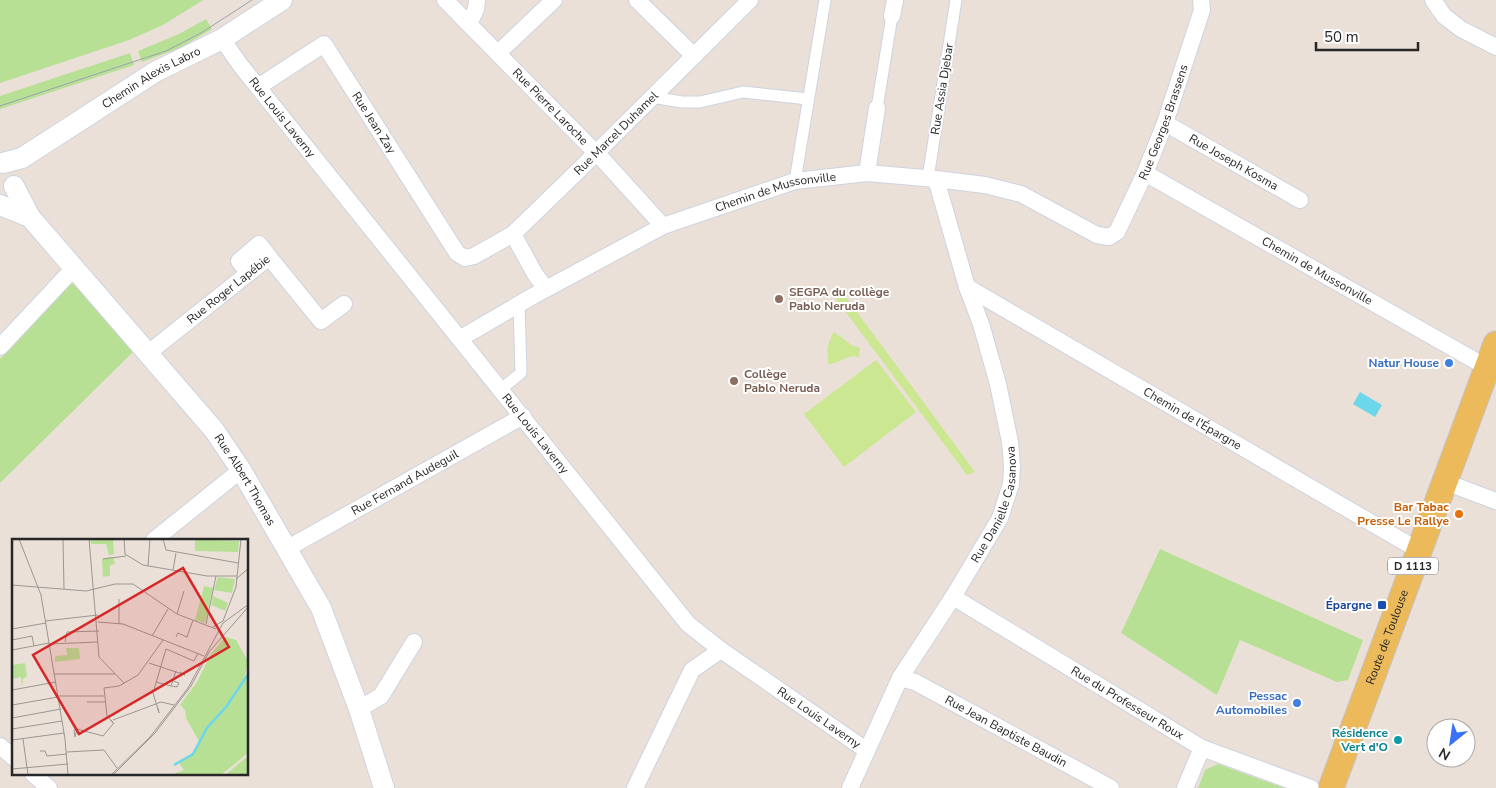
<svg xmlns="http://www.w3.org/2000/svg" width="1496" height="788" font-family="'Nunito Sans',sans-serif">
	<rect width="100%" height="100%" fill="#eae0d8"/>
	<g fill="#b7e095">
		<polygon points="0,0 203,0 163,25 129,40 0,83"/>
		<polygon points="206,19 212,29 180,48 142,62 138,51 179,34"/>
		<polygon points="130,53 134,65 0,109 0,96"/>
		<polygon points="69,284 75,284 134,351 0,483 0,359"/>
		<polygon points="1160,549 1363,640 1348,680 1337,682 1240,640 1217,695 1121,633"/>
		<polygon points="1218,764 1284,788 1198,788 1205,770"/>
	</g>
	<g fill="#cce791">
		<polygon points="843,293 975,472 967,475 836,299"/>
		<path d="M834 332 853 346 860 348 859 357 852 356 829 365C826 353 827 342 834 332Z"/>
		<polygon points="876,360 916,412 844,467 804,414"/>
	</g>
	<polygon fill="#6cd7eb" points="1360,392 1382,405 1375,417 1353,404"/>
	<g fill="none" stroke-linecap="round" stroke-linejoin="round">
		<defs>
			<g id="pedestrian">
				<polyline points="652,97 682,102 700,102 743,92 808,99"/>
				<polyline points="877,108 892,16"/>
				<polyline points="928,178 956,0"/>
				<polyline points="795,181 825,0"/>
				<polyline points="501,389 521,373 519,304"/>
			</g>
			<g id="minor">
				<path id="s1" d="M445 0 605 162 663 226"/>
				<polyline points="637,0 694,56"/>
				<polyline points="1433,0 1444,16 1461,29 1496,47"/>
				<polyline points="892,16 895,0"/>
				<polyline points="469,24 476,9 477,0"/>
				<path id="s2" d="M222 39 241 66 688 624 721 650 866 750"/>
				<polyline points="498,53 554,0"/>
				<path id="s3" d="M258 87 324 44 457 253 465 258 474 256 513 234 581 168 750 0"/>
				<path id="s4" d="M1165 123 1300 200"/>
				<polyline points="867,173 877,108"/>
				<path id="s5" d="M1145 173 1488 368"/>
				<polyline points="513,234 535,274 546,289"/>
				<polyline points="248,273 239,261 259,244 269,257"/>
				<path id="s6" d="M967 287 1418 550"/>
				<path id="s7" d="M461 338 533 296 663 226 795 181 867 173 936 179 985 185 1021 194 1097 235 1109 237 1117 232 1145 173 1165 123 1202 10 1201 0"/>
				<polyline points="0,347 74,268"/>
				<path id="s8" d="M147 354 269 257 321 321 344 304"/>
				<polyline points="1445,482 1496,501"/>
				<polyline points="154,540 241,470"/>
				<path id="s9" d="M288 548 523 416"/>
				<path id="s10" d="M953 597 1202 748 1311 788"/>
				<path id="s11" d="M900 678 915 682 1111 788"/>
				<polyline points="359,709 381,696 414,642"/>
				<polyline points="0,746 14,758"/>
				<polyline points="33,774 49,788"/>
				<polyline points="635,788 692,670 721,650"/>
				<path id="s12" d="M850 788 900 678 953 597 1000 518 1011 484 1012 466 1010 442 998 384 981 324 967 287 936 179"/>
				<polyline points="1185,788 1202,748"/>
			</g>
			<g id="tertiary">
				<path id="s13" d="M3 163 22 158 155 72 222 39 282 0"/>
				<path id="s14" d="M14 186 30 217 214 430 241 470 321 608 359 709 384 788"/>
				<polyline points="0,205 30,217"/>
			</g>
			<g id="primary">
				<path id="s15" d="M1331 788 1496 344"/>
			</g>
		</defs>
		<use href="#pedestrian" stroke="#ced3e0" stroke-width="13"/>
		<use href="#minor" stroke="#ced3e0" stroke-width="18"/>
		<use href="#tertiary" stroke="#ced3e0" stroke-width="22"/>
		<use href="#primary" stroke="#c3c3c3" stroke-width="27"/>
		<use href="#pedestrian" stroke="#fff" stroke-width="11"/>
		<use href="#minor" stroke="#fff" stroke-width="16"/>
		<use href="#tertiary" stroke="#fff" stroke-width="20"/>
		<use href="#primary" stroke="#edba5b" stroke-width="25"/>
		<polyline stroke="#9ca1b1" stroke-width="1" points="0,106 166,51 201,33 252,0"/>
	</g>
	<g fill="#8d6e63" stroke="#fff" stroke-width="2">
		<circle cx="779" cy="299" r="5"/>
		<circle cx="734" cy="381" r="5"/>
	</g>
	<g fill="#3f7fe0" stroke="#fff" stroke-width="2">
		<circle cx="1449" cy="363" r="5"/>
		<circle cx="1297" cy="703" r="5"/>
	</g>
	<circle fill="#e8710a" stroke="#fff" stroke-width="2" cx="1459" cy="514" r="5"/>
	<rect fill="#1a4fb4" stroke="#fff" stroke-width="2" x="1377" y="600" width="10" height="10" rx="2.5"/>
	<circle fill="#0f9aa8" stroke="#fff" stroke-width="2" cx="1398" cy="740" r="5"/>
	<g text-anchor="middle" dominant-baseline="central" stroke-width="4" stroke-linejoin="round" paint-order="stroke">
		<rect fill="#fff" stroke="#686868" stroke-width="1" x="1388" y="557.5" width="50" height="17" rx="4"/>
		<g font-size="11" font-weight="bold" fill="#272727">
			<text x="1413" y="566">D 1113</text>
		</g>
		<g font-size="12" fill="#272727" stroke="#fff">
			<text stroke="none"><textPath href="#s13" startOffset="172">Chemin Alexis Labro</textPath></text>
			<text transform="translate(942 89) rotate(-81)">Rue Assia Djebar</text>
			<text stroke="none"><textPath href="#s1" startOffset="150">Rue Pierre Laroche</textPath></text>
			<text stroke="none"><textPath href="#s2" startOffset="99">Rue Louis Laverny</textPath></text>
			<text stroke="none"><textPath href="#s7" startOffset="826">Rue Georges Brassens</textPath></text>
			<text stroke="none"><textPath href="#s3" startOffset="172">Rue Jean Zay</textPath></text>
			<text stroke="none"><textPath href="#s3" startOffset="534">Rue Marcel Duhamel</textPath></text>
			<text stroke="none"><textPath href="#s4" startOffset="79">Rue Joseph Kosma</textPath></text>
			<text stroke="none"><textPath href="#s7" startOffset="349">Chemin de Mussonville</textPath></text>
			<text stroke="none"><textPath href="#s5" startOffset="198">Chemin de Mussonville</textPath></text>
			<text stroke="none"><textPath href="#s8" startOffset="104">Rue Roger Lapébie</textPath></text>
			<text stroke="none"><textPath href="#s6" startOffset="261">Chemin de l'Épargne</textPath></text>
			<text stroke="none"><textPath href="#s2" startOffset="504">Rue Louis Laverny</textPath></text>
			<text stroke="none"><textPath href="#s14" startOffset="375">Rue Albert Thomas</textPath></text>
			<text stroke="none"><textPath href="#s9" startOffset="134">Rue Fernand Audeguil</textPath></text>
			<text stroke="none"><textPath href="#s12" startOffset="321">Rue Danielle Casanova</textPath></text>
			<text stroke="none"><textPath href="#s15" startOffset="161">Route de Toulouse</textPath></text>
			<text stroke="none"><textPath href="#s10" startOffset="204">Rue du Professeur Roux</textPath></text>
			<text stroke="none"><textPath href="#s2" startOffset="909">Rue Louis Laverny</textPath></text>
			<text stroke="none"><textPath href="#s11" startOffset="119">Rue Jean Baptiste Baudin</textPath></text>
		</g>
		<g font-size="12" font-weight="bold" fill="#785e54" stroke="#fff" text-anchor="start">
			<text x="789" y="292">SEGPA du collège<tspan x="789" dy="14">Pablo Neruda</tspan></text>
			<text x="744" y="374">Collège<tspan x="744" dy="14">Pablo Neruda</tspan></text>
		</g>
		<g font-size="12" font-weight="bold" fill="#366cbe" stroke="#fff" text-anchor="end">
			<text x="1439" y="363">Natur House</text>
			<text x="1287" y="696">Pessac<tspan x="1287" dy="14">Automobiles</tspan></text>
		</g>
		<g font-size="12" font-weight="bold" fill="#c56008" stroke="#fff" text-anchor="end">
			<text x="1449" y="507">Bar Tabac<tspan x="1449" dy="14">Presse Le Rallye</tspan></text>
		</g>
		<g font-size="12" font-weight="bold" fill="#164399" stroke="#fff" text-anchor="end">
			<text x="1372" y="605">Épargne</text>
		</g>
		<g font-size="12" font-weight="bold" fill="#0d838f" stroke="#fff" text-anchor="end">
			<text x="1388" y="733">Résidence<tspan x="1388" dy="14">Vert d'O</tspan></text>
		</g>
	</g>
	<g transform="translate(12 539)">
		<rect width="236" height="236" fill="#eae0d8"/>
		<path d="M78 0H101L102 15 97 16 94 5H79ZM183 0 227 2 226 13 183 12ZM101 18 103 25 98 26V37L91 38 90 20ZM206 38 223 40 220 54 202 51ZM192 47 201 49 193 84 183 81ZM201 57 216 64 213 72 199 66ZM213 98 224 101 236 122 233 137 237 140 236 214 209 236H159L172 231 167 224 183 213 188 204 174 179 173 171 168 166 185 143 199 115ZM54 109H67L68 120 43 123V117L55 116ZM13 124 15 137 11 140 10 148 9 138 0 140V126ZM236 217V236H213Z" fill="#b7e095"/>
		<path fill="none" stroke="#6cd7eb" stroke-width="2.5" d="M162 226 181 215 195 189 214 168 237 134"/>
		<path fill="none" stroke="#9c9691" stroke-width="1" d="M7 0 29 56 53 200 56 236M51 0 52 50M77 0 87 118 112 144M112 0 113 15 131 26 195 37H225M151 0 154 11 226 24M91 20 114 17M136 27 138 0M161 31 164 14M224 40 237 29M0 46 74 52 103 45H121L165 75 204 90M165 75 172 52M33 82 86 76M86 83 111 85 192 117M107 85V60M194 85 204 37M201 88 211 82 224 48 229 0M0 90 34 84M140 97 156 70M164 98 166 94 175 98 181 81M0 101 20 97 22 107M53 103 55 93 87 92M37 105 86 103M0 111 37 104M137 124 173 136 168 133M42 135H103M144 143 159 147 164 132M159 147 165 148 167 144 161 142M0 151 44 143M46 157H92M75 163H93M0 166 46 158M146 169 147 174 141 154 154 110 182 122 186 114M0 179 49 170M99 181 102 185 95 177 92 149 107 147 126 136 151 101M101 181 149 163 162 166M0 190 50 182M65 190 62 191 63 198 65 190 91 197 101 185M11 200 16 236M0 201 52 194M28 212H33L35 217 55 215M55 213 92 211 105 229M0 230 56 225M99 236 138 198 176 149 211 84 237 65M101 236 143 194 179 147 197 113 237 67"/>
		<path fill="#d62828" fill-opacity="0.15" stroke="#d62828" stroke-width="2.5" d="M171 29 217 108 67 195 21 116Z"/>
		<rect width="236" height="236" fill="none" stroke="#272727" stroke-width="2.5"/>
	</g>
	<g transform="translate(1451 743) rotate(210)"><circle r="24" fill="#ffffff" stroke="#a9a9a9"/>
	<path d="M0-4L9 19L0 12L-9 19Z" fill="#3a72f5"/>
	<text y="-8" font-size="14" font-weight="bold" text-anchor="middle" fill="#272727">N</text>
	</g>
	<path d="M1316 42v8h102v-8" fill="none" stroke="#272727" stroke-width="2.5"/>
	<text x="1324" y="42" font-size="15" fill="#272727" stroke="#ffffff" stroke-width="4" paint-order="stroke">50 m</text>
</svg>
